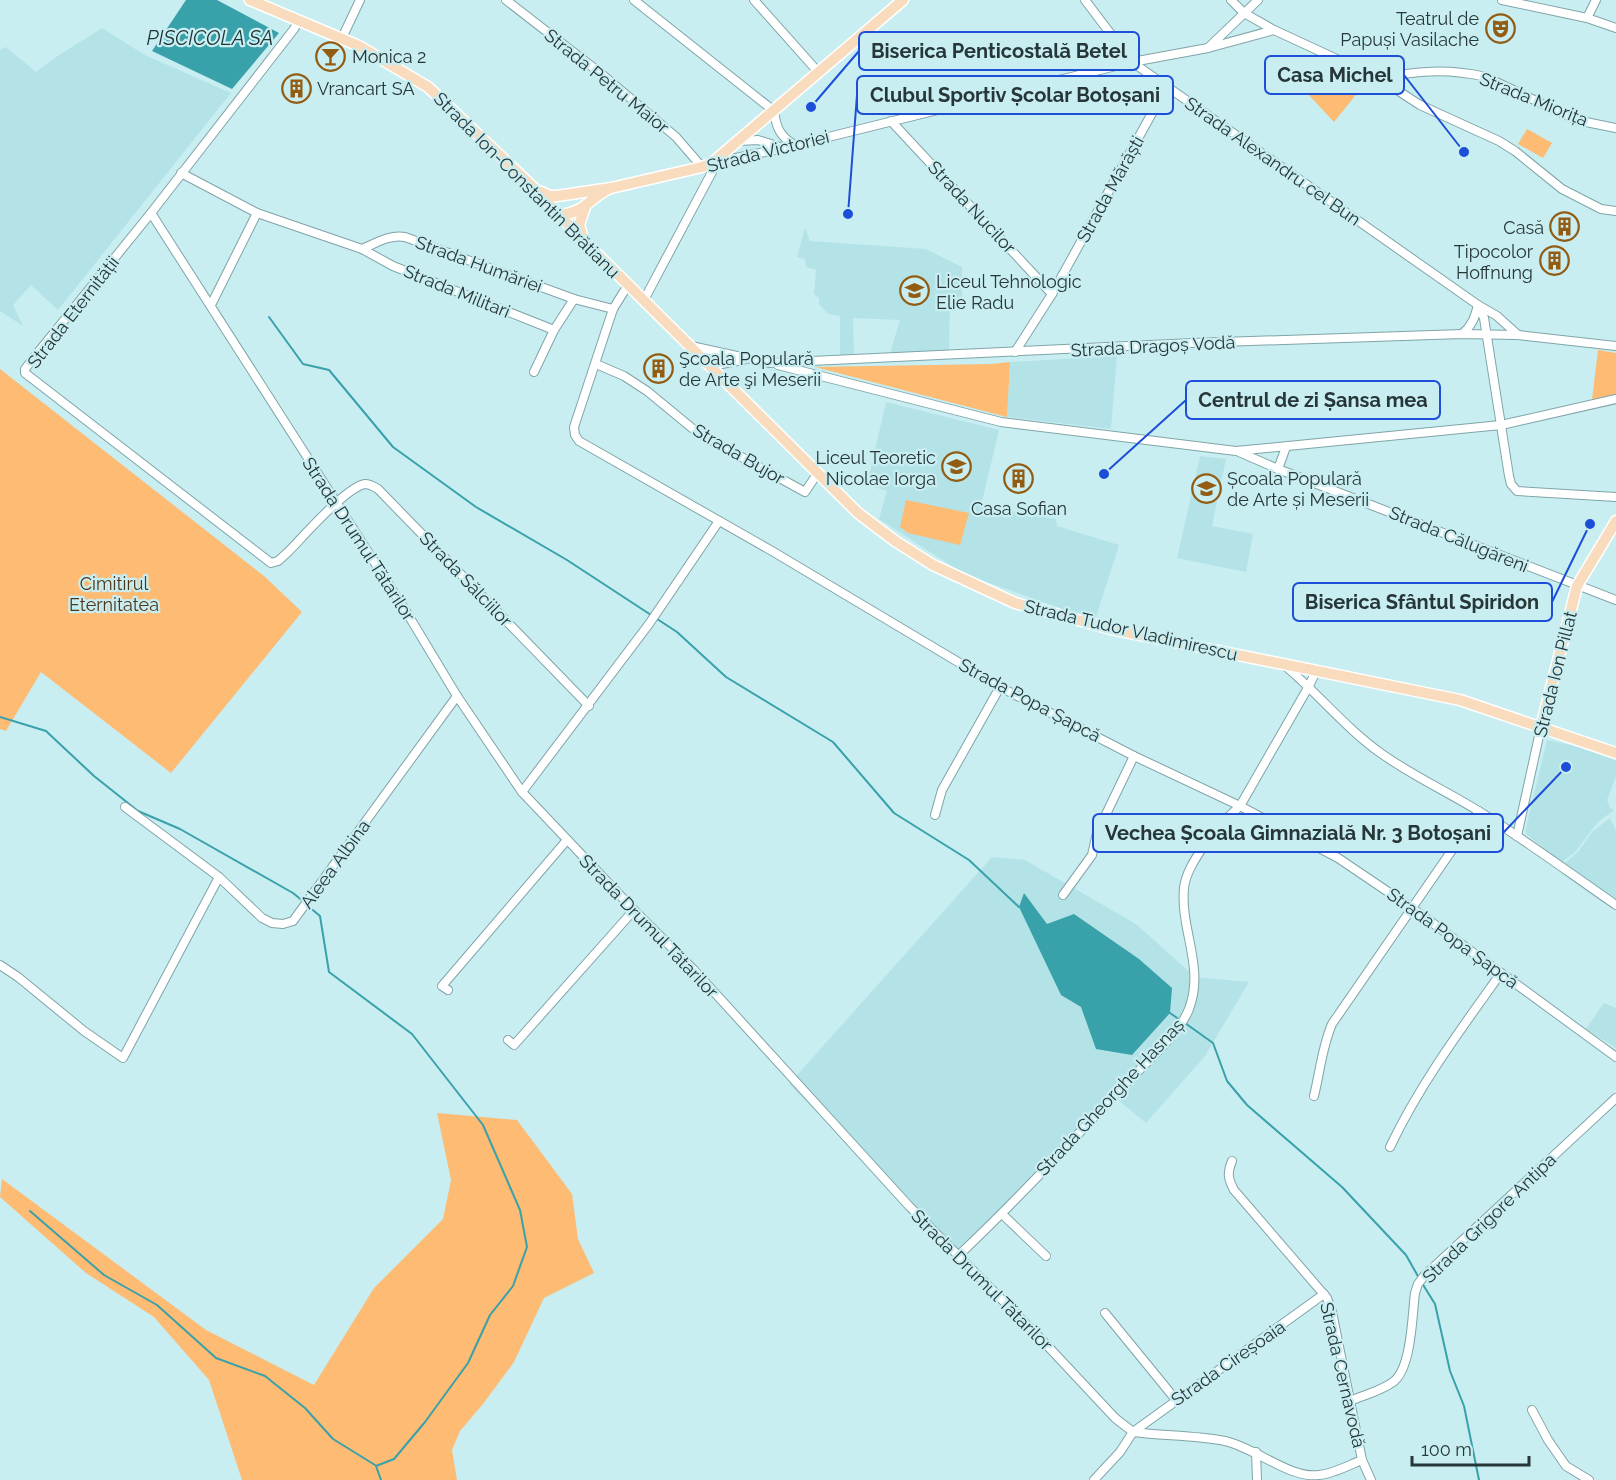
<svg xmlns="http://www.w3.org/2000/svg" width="1616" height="1480" font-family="Raleway,sans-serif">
	<rect width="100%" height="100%" fill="#c8eef2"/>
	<g fill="#b4e3e7">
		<polygon points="102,28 145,55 231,93 58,310 31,285 13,305 23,326 0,311 0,50 6,47 36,72 56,57"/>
		<polygon points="805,228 810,241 926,249 962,267 962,300 950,301 949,350 890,353 900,320 853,318 854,354 840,355 840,316 828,314 819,304 819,298 814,294 816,270 806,267 805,259 797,257"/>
		<polygon points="1117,356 1111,429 1007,417 1010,362"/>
		<polygon points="886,402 999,430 981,506 1056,519 1057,526 1119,545 1096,617 1065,610 964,574 879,519 887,491 867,485"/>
		<polygon points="1200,456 1226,459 1212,526 1253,534 1246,572 1177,558"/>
		<polygon points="1547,740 1589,749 1616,760 1616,776 1607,800 1610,808 1614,810 1598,822 1575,852 1562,862 1526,834 1526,828"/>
		<polygon points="1610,818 1616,831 1616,899 1565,863 1578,852 1592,832"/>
		<polygon points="992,857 1025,860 1136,924 1195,977 1249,982 1205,1056 1146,1123 1112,1095 959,1255 789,1084"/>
		<polygon points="1604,1003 1616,1008 1616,1048 1586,1029"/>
	</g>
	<g fill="#fdbb74">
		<polygon points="1332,64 1367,81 1334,122 1308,94"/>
		<polygon points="1527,129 1552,143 1543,158 1518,144"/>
		<polygon points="1598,350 1616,353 1616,394 1592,400"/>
		<polygon points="1010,362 1007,417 815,367 991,364"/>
		<polygon points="0,369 264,576 302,612 171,773 41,672 6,731 0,729"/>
		<polygon points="906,500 969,513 960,545 908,533 900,527"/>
		<polygon points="437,1113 517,1120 572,1194 578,1239 594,1273 544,1298 514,1362 483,1404 460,1431 452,1450 457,1480 242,1480 209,1380 154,1317 86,1273 0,1197 2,1179 206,1330 314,1385 374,1288 443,1219 451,1180"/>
	</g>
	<g fill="#39a1aa">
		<polygon points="186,0 217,0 279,33 232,89 152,51"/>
		<polygon points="1024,893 1047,924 1074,914 1139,959 1172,988 1170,1013 1132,1055 1096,1049 1081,1007 1061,995 1019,907"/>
	</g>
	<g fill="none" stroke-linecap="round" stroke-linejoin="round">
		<g stroke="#39a1aa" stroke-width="2">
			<polyline points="269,317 303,364 329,370 393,447 476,507 567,560 677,632 726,677 833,742 894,813 969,860 1019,907"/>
			<polyline points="0,717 46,731 94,776 138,811 180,829 293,893 304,902"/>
			<polyline points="308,906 320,916 329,972 412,1034 483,1125 520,1210 527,1247 513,1286 490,1315 468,1363 425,1422 394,1459 376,1466 381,1480"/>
			<polyline points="1170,1013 1180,1020"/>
			<polyline points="1185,1023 1213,1043 1227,1081 1247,1105 1342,1187 1406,1255 1419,1278"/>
			<polyline points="30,1211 104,1275 157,1305 216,1358 265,1376 305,1408 333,1439 375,1465"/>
			<polyline points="1422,1283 1435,1304 1450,1371 1464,1406 1479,1480"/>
		</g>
		<defs>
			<g id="minor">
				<polyline points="506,0 604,76 676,137 702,167"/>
				<path d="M634 0 774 111C776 127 780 137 795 145"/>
				<polyline points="754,0 819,73"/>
				<polyline points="1085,0 1132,62 1478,305 1484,318 1509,476 1511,484 1517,491 1616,497"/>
				<polyline points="1231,0 1244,13 1274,30 1380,79 1420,105 1499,141 1515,151 1562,189 1601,209 1616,211"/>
				<polyline points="1502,0 1587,18 1616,28"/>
				<polyline points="1587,18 1596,0"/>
				<path d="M298 21 294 29 151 213 36 355 25 369V373L271 563 278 561 288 552C303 537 346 487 365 484 370 484 373 486 378 489L589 706"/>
				<polyline points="342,38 360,0"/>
				<polyline points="1208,48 1274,30"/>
				<path d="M1380 79C1414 70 1452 69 1486 77L1576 120 1616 128"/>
				<polyline points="891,121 1052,294"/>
				<polyline points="739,141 758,140 783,148"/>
				<path d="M181 173 257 213 362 249C376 243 390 234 405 237L574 299 613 309"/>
				<polyline points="151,213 407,613 457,696 522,792 634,910 694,970 909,1206 1043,1341 1115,1418 1133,1432 1120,1452 1094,1480"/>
				<polyline points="362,249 393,266 554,330"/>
				<polyline points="628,285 613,309 574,427 575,435 579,441 772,551 1000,687 1134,756 1240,806 1338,858 1412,908 1616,1057"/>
				<polyline points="644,300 712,172 712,163 784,148 1132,62 1208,48 1258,0"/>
				<polyline points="211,305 257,213"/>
				<path d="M1462 334C1472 326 1475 317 1478 305L1497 316 1518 335"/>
				<polyline points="691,346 769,363 1193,343 1462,334 1518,335 1616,346"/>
				<polyline points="1015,352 1052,294 1167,86"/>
				<polyline points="596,364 624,376 647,391 698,433 805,492 817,474"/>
				<polyline points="778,365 1001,422 1236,451 1501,425 1616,399"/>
				<polyline points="711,366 743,360"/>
				<polyline points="534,372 554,330 574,299"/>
				<polyline points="1239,452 1278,469 1616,600"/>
				<polyline points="1278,469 1286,447"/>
				<path d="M1284 665C1318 693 1345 728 1382 754 1413 776 1448 792 1480 812 1527 841 1571 874 1616 905"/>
				<polyline points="522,792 649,624 719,521"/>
				<polyline points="125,807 219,877 262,918 272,923 283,924 293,921 457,696"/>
				<polyline points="935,815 942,790 1000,687"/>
				<path d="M1211 835 1209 831C1213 821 1215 818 1226 819"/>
				<polyline points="1517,836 1541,727"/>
				<polyline points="1063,895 1092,855 1097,833 1134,756"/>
				<polyline points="0,965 18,977 84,1031 123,1058 219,877"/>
				<polyline points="448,990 442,986 567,840"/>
				<polyline points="508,1040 514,1045 634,910"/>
				<path d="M1314 1096C1320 1072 1322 1047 1332 1024L1479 811"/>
				<path d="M1390 1147C1420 1084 1461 1029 1501 973"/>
				<path d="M1232 1161C1227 1173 1228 1179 1234 1190L1327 1298 1332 1312 1362 1460 1371 1480"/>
				<polyline points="1002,1214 1046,1256"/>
				<path d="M959 1255C1016 1201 1070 1143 1124 1085 1143 1066 1180 1033 1189 1009 1205 967 1180 930 1184 888 1186 869 1201 851 1211 835L1219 837 1226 833 1229 825 1226 819 1240 806 1309 686 1316 671"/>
				<polyline points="1105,1313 1176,1400"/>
				<path d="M1350 1401C1364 1395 1381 1391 1393 1382 1412 1368 1412 1315 1415 1293L1418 1284 1424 1276 1616 1098"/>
				<polyline points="1532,1410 1548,1440 1566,1466 1589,1480"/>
				<path d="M1133 1432C1164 1436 1194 1435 1225 1441 1256 1448 1290 1479 1319 1475 1333 1474 1349 1465 1362 1460"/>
				<polyline points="1133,1432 1324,1294"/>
				<polyline points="1256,1452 1257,1480"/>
			</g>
			<g id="major">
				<polyline points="250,0 359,46 428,87 536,190 584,241 858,513 895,541 933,565 1015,603 1115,630 1460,700 1616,753"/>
				<polyline points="539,191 550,196 557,196 611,188 702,167 712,163 903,0"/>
				<path d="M561 215C585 212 589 199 608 189"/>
				<polyline points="583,238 579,225 585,207"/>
				<polyline points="1541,727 1577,586 1616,521"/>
			</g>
		</defs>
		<use href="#minor" stroke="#80a4a7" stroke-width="10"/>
		<use href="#major" stroke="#fff" stroke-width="13"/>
		<use href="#minor" stroke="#fff" stroke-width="8"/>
		<use href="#major" stroke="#f9dcbe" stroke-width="10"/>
	</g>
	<defs>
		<symbol id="theatre-ring" viewBox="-11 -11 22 22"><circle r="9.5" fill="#c8eef2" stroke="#925c13" stroke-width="1.5"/><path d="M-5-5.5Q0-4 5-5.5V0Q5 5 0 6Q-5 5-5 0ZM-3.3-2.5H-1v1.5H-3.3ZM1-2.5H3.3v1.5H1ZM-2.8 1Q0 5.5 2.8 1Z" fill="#925c13"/></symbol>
		<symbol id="bar-ring" viewBox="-11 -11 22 22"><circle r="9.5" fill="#c8eef2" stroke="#925c13" stroke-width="1.5"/><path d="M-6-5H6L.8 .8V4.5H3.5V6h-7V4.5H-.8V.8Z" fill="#925c13"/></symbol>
		<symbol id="building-ring" viewBox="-11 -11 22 22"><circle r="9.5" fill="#c8eef2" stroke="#925c13" stroke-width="1.5"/><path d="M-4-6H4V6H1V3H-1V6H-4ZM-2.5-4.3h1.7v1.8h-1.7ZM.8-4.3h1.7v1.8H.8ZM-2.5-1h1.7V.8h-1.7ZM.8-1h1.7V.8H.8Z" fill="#925c13"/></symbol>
		<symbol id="university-ring" viewBox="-11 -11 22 22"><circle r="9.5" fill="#c8eef2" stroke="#925c13" stroke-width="1.5"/><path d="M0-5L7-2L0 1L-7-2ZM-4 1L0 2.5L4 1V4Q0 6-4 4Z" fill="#925c13"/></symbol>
		<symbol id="school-ring" viewBox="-11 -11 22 22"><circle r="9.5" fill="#c8eef2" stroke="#925c13" stroke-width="1.5"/><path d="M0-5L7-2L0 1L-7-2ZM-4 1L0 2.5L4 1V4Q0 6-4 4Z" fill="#925c13"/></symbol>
	</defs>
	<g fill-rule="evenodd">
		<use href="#theatre-ring" x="1484" y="12" width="33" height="33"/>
		<use href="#bar-ring" x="314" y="40" width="33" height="33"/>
		<use href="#building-ring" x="280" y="72" width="33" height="33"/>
		<use href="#building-ring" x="1548" y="210" width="33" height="33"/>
		<use href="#building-ring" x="1538" y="244" width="33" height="33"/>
		<use href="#university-ring" x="898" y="274" width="33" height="33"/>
		<use href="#building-ring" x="642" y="352" width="33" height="33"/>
		<use href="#university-ring" x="940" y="450" width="33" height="33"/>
		<use href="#building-ring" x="1002" y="462" width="33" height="33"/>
		<use href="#school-ring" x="1190" y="472" width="33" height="33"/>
	</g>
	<g text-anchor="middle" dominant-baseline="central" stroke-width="4.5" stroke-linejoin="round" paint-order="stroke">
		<g font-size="18" fill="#273638" stroke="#c8eef2" text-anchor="start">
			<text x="1479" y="18" text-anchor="end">Teatrul de<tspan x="1479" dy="21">Papuși Vasilache</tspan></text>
			<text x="352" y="56">Monica 2</text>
			<text x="317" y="88">Vrancart SA</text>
			<text x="1544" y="227" text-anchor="end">Casă</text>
			<text x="1533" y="251" text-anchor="end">Tipocolor<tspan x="1533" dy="21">Hoffnung</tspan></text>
			<text x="936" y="281">Liceul Tehnologic<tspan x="936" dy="21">Elie Radu</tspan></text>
			<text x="679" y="358">Şcoala Populară<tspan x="679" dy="21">de Arte şi Meserii</tspan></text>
			<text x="936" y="457" text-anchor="end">Liceul Teoretic<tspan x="936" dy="21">Nicolae Iorga</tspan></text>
			<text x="1227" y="478">Școala Populară<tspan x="1227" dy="21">de Arte și Meserii</tspan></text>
			<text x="1019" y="508" text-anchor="middle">Casa Sofian</text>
		</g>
		<g font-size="18" fill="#273638" stroke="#c8eef2">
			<text transform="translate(607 81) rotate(39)">Strada Petru Maior</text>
			<text transform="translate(1534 99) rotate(22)">Strada Miorița</text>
			<text transform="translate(768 151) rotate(-14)">Strada Victoriei</text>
			<text transform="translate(1273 161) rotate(35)">Strada Alexandru cel Bun</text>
			<text transform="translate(527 185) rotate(45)">Strada Ion-Constantin Brătianu</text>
			<text transform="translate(1110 189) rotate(-61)">Strada Mărăști</text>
			<text transform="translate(972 207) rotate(47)">Strada Nucilor</text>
			<text transform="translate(479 264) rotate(20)">Strada Humăriei</text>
			<text transform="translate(457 291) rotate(22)">Strada Militari</text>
			<text transform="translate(73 312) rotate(-52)">Strada Eternității</text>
			<text transform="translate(1153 346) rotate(-3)">Strada Dragoș Vodă</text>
			<text transform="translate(739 454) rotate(30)">Strada Bujor</text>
			<text transform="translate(359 539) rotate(57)">Strada Drumul Tătarilor</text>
			<text transform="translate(1459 539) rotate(22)">Strada Călugăreni</text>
			<text transform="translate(466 579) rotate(46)">Strada Sălciilor</text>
			<text transform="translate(1131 630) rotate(13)">Strada Tudor Vladimirescu</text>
			<text transform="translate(1555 674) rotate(-76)">Strada Ion Pillat</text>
			<text transform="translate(1030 700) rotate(28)">Strada Popa Șapcă</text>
			<text transform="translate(335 864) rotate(-54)">Aleea Albina</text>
			<text transform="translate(649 926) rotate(46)">Strada Drumul Tătarilor</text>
			<text transform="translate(1453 938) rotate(36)">Strada Popa Șapcă</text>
			<text transform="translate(1110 1097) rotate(-47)">Strada Gheorghe Hasnaș</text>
			<text transform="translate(1489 1218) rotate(-44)">Strada Grigore Antipa</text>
			<text transform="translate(982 1280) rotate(45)">Strada Drumul Tătarilor</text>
			<text transform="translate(1228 1363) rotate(-35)">Strada Cireșoaia</text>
			<text transform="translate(1343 1375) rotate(77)">Strada Cernavodă</text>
		</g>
		<g font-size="18" fill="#503517" stroke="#c8eef2">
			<text x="114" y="583">Cimitirul<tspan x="114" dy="21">Eternitatea</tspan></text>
		</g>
		<g font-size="20" font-style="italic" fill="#203739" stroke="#c8eef2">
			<text x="210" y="38">PISCICOLA SA</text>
		</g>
	</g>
	<path fill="none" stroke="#1d4ed8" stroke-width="2" d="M811 107L859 51M1464 152L1404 75M848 214L857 95M1104 474L1186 400M1590 524L1552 602M1566 767L1503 833"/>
	<g fill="#1d4ed8" stroke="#c8eef2" stroke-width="2">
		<circle cx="811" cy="107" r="6"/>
		<circle cx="1464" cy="152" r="6"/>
		<circle cx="848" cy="214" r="6"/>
		<circle cx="1104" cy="474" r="6"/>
		<circle cx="1590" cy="524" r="6"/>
		<circle cx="1566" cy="767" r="6"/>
	</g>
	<g fill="#c8eef2" stroke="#1d4ed8" stroke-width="2">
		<rect x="859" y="32" width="280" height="38" rx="6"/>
		<rect x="1265" y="56" width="139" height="38" rx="6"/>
		<rect x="857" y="76" width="316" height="38" rx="6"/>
		<rect x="1186" y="381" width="254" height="38" rx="6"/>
		<rect x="1293" y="583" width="259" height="38" rx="6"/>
		<rect x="1093" y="814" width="410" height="38" rx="6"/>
	</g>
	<g font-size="20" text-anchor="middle" font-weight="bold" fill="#273638">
		<text x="999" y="58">Biserica Penticostală Betel</text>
		<text x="1335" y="82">Casa Michel</text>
		<text x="1015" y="102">Clubul Sportiv Școlar Botoșani</text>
		<text x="1313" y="407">Centrul de zi Șansa mea</text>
		<text x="1422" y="609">Biserica Sfântul Spiridon</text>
		<text x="1298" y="840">Vechea Școala Gimnazială Nr. 3 Botoșani</text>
	</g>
	<path d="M1412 1456v9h117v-9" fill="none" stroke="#273638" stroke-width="3"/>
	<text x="1421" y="1456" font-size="18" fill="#273638" stroke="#c8eef2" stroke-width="4.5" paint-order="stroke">100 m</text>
</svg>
